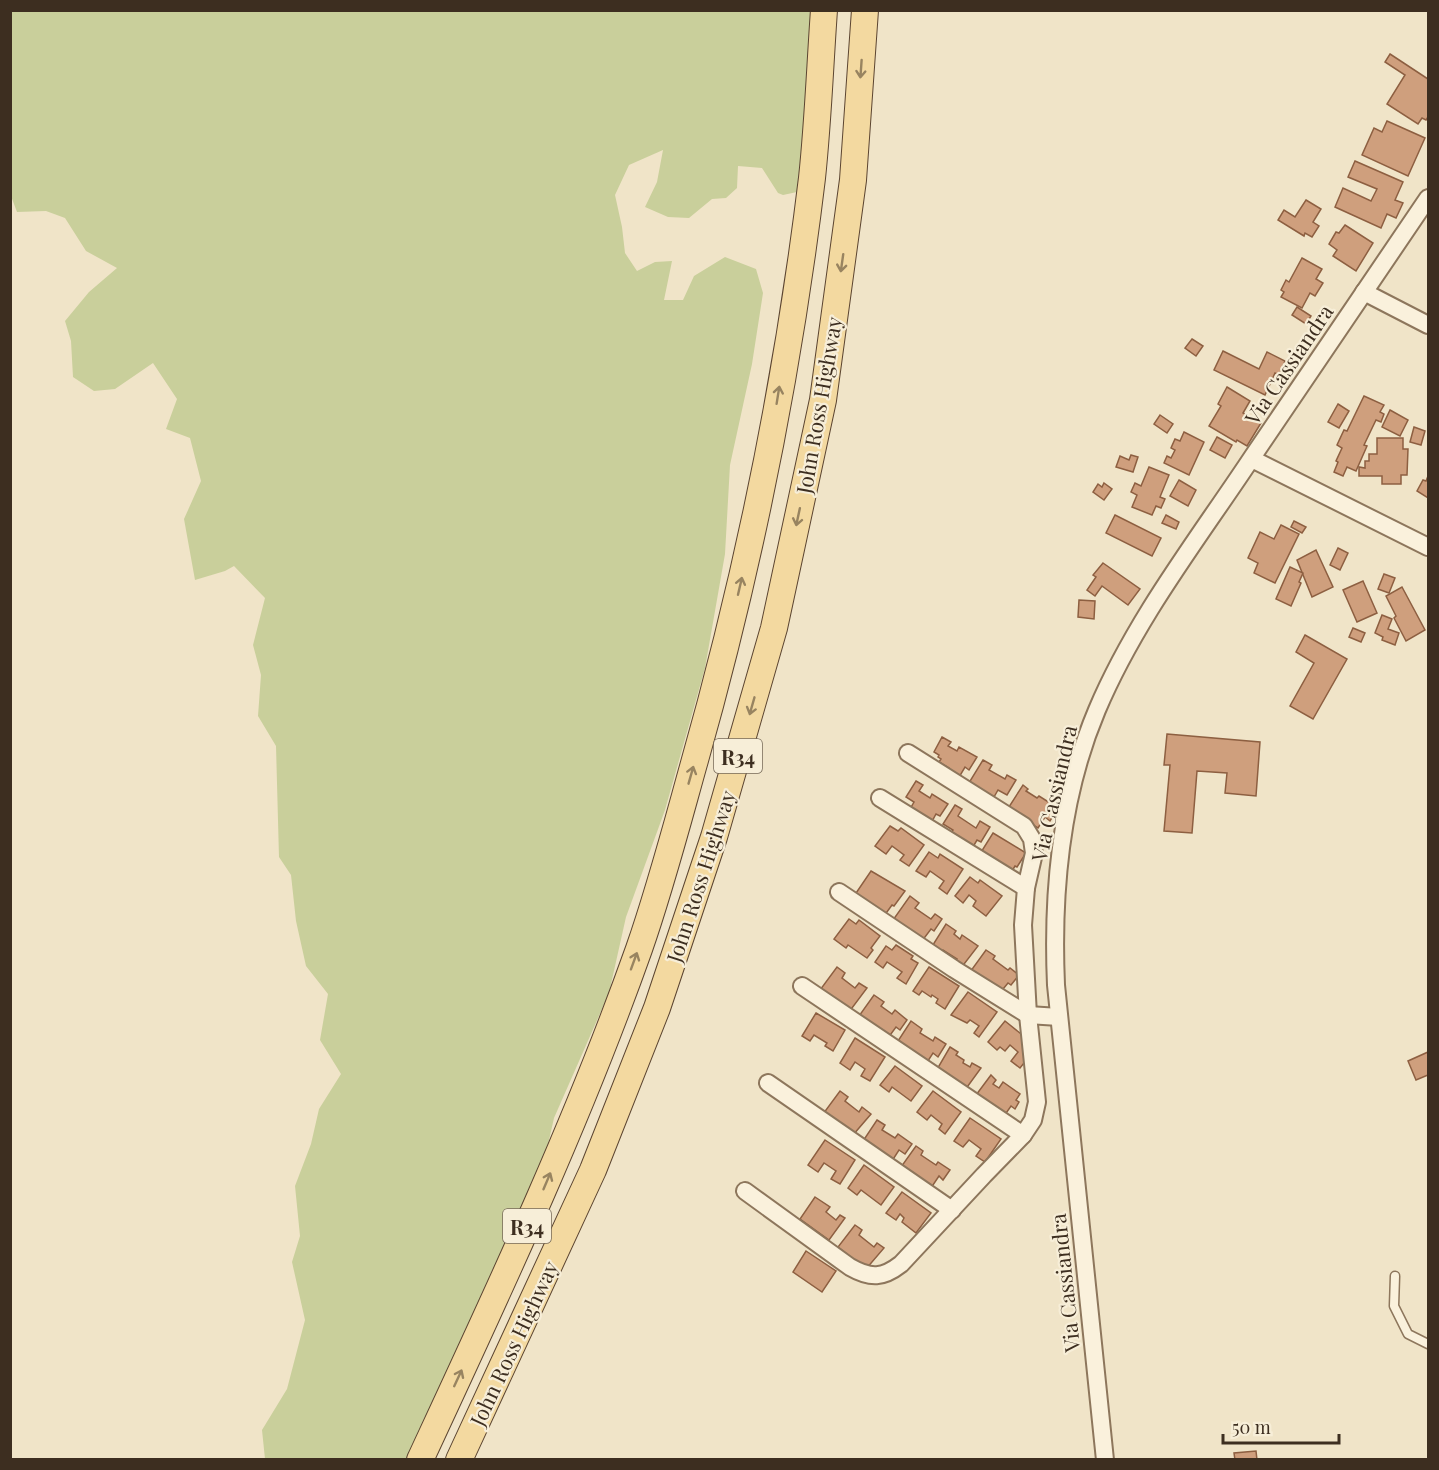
<svg xmlns="http://www.w3.org/2000/svg" width="1439" height="1470" font-family="'Playfair Display',serif">
	<rect width="100%" height="100%" fill="#f0e4c8"/>
	<polygon fill="#c9cf9b" points="11,11 815,11 797,192 783,195 778,193 762,168 738,166 737,188 726,198 712,199 689,218 668,217 645,207 657,182 663,150 629,165 615,195 622,227 625,253 637,271 655,262 672,261 664,300 683,300 694,276 725,257 756,269 763,293 752,364 730,465 725,554 705,668 665,810 626,917 609,993 554,1118 540,1180 409,1459 265,1459 262,1430 287,1389 305,1320 292,1262 300,1236 295,1186 311,1144 319,1109 341,1074 320,1040 328,994 306,966 296,921 291,875 279,857 276,746 258,716 261,675 253,645 265,598 234,566 225,571 195,580 184,519 201,481 190,438 166,429 177,399 153,363 115,389 94,391 73,377 71,341 65,321 89,292 117,268 86,251 65,218 46,211 17,212 11,196"/>
	<g fill="#cf9f7d" stroke="#8d5f41" stroke-width="1.5">
		<polygon points="1390,54 1428,79 1428,117 1426,120 1422,118 1418,124 1387,104 1405,75 1385,62"/>
		<polygon points="1387,121 1425,138 1408,176 1362,155 1374,128 1382,132"/>
		<polygon points="1355,161 1403,182 1395,200 1403,203 1396,218 1387,214 1381,228 1335,207 1343,188 1371,201 1377,189 1348,177"/>
		<polygon points="1306,200 1321,209 1313,222 1319,226 1312,237 1305,233 1304,236 1278,220 1284,210 1295,217"/>
		<polygon points="1345,225 1373,243 1356,271 1333,256 1337,250 1329,244 1336,232 1339,233"/>
		<polygon points="1302,258 1322,269 1316,279 1323,283 1315,296 1310,293 1302,308 1281,297 1284,292 1281,290 1286,280 1289,282"/>
		<polygon points="1297,307 1311,316 1306,324 1292,315"/>
		<polygon points="1192,339 1203,346 1196,356 1185,348"/>
		<polygon points="1223,351 1259,369 1267,352 1285,361 1279,375 1275,373 1265,395 1214,370"/>
		<polygon points="1227,387 1250,401 1243,413 1261,423 1247,446 1237,440 1236,442 1209,426 1221,406 1218,404"/>
		<polygon points="1364,396 1384,405 1380,412 1384,414 1381,422 1376,420 1364,445 1367,446 1356,471 1347,467 1343,476 1334,472 1338,462 1336,461 1342,448 1337,445 1344,430 1347,431"/>
		<polygon points="1338,404 1349,411 1339,428 1328,422"/>
		<polygon points="1390,410 1408,420 1400,436 1382,427"/>
		<polygon points="1160,415 1173,424 1167,433 1154,424"/>
		<polygon points="1414,427 1425,431 1421,445 1410,442"/>
		<polygon points="1184,432 1204,442 1189,475 1164,463 1167,456 1171,458 1175,450 1171,448 1175,439 1180,441"/>
		<polygon points="1217,437 1232,445 1225,458 1210,450"/>
		<polygon points="1377,438 1403,438 1403,449 1408,449 1407,475 1401,475 1401,484 1382,484 1382,476 1359,476 1359,467 1365,468 1365,461 1369,461 1369,454 1377,454"/>
		<polygon points="1131,455 1138,457 1133,472 1116,467 1120,456 1129,460"/>
		<polygon points="1149,467 1169,475 1160,497 1165,499 1161,508 1156,506 1152,515 1132,507 1137,495 1131,492 1135,483 1141,486"/>
		<polygon points="1428,476 1428,498 1417,491 1423,480 1426,481"/>
		<polygon points="1179,480 1196,490 1188,506 1170,496"/>
		<polygon points="1104,483 1112,489 1104,500 1093,492 1098,484 1102,487"/>
		<polygon points="1115,515 1161,538 1152,556 1106,533"/>
		<polygon points="1166,515 1179,522 1176,529 1162,523"/>
		<polygon points="1294,521 1306,527 1302,533 1291,527"/>
		<polygon points="1281,525 1299,534 1275,583 1254,573 1258,563 1248,558 1260,532 1274,539"/>
		<polygon points="1338,548 1348,553 1340,570 1330,565"/>
		<polygon points="1316,550 1333,587 1312,597 1297,560"/>
		<polygon points="1103,563 1140,589 1128,605 1102,586 1095,596 1087,590 1096,577 1093,575"/>
		<polygon points="1290,567 1303,573 1299,582 1301,583 1291,606 1276,599"/>
		<polygon points="1384,574 1395,578 1389,593 1378,589"/>
		<polygon points="1363,581 1377,613 1357,622 1343,590"/>
		<polygon points="1402,587 1425,630 1406,641 1394,618 1396,616 1386,596"/>
		<polygon points="1079,600 1095,601 1094,619 1078,617"/>
		<polygon points="1382,615 1392,619 1388,629 1399,633 1395,645 1382,640 1383,637 1375,633"/>
		<polygon points="1353,628 1365,633 1361,642 1349,637"/>
		<polygon points="1305,635 1347,659 1313,719 1290,706 1314,663 1296,652"/>
		<polygon points="1167,734 1260,742 1256,796 1225,793 1227,773 1197,771 1192,833 1164,831 1170,765 1164,765"/>
		<polygon points="942,737 951,742 948,746 957,751 959,747 977,757 969,770 965,767 958,779 947,772 949,768 939,762 941,759 938,757 939,755 934,752"/>
		<polygon points="983,760 992,765 989,770 1005,779 1007,775 1016,780 1007,795 998,790 994,797 979,788 976,792 967,786"/>
		<polygon points="916,781 923,785 919,791 930,798 932,794 948,804 940,816 936,814 930,825 910,809 914,802 906,797"/>
		<polygon points="1023,785 1028,789 1026,791 1037,798 1039,796 1058,808 1050,821 1045,817 1038,828 1007,810"/>
		<polygon points="955,805 962,809 958,816 976,828 980,821 990,827 981,842 977,840 970,852 951,834 953,830 943,824"/>
		<polygon points="890,826 898,831 901,828 924,845 909,866 900,860 904,855 892,846 886,854 875,846"/>
		<polygon points="993,833 1026,853 1017,867 1015,866 1009,876 978,857"/>
		<polygon points="929,852 938,858 940,854 963,869 947,894 939,888 944,881 930,871 926,877 916,871"/>
		<polygon points="871,871 905,891 894,906 892,905 884,916 876,911 878,908 865,899 863,902 854,896"/>
		<polygon points="970,877 978,883 980,880 1002,896 986,916 973,906 976,901 969,895 963,903 955,896"/>
		<polygon points="910,896 919,903 915,908 931,919 935,914 942,919 934,931 931,929 922,941 904,925 902,927 893,920"/>
		<polygon points="849,919 856,924 859,920 880,936 871,948 873,950 867,958 848,945 846,948 834,939"/>
		<polygon points="946,924 956,931 954,934 960,939 962,935 978,946 961,968 954,963 957,959 943,950 941,954 931,948"/>
		<polygon points="896,945 913,956 911,959 918,963 906,984 897,978 902,972 887,962 883,968 875,962 886,946 892,950"/>
		<polygon points="986,950 995,956 993,959 1008,970 1010,968 1019,975 1011,985 1008,983 999,994 970,972"/>
		<polygon points="837,967 845,973 842,978 855,988 859,983 867,988 849,1012 820,990"/>
		<polygon points="929,967 959,986 945,1009 936,1003 938,999 932,995 931,997 922,991 919,995 913,991"/>
		<polygon points="968,992 997,1012 979,1037 974,1033 979,1026 970,1020 967,1023 951,1015"/>
		<polygon points="874,995 884,1002 881,1006 892,1014 895,1010 907,1020 900,1030 896,1027 888,1038 859,1016"/>
		<polygon points="816,1013 845,1030 833,1051 825,1046 827,1043 814,1035 810,1041 802,1036"/>
		<polygon points="911,1021 922,1029 920,1033 933,1041 935,1037 946,1044 938,1057 933,1053 926,1064 896,1044"/>
		<polygon points="1005,1021 1031,1042 1032,1053 1020,1068 1011,1061 1018,1052 1010,1045 1005,1051 1000,1047 997,1050 988,1042"/>
		<polygon points="855,1038 885,1057 870,1081 861,1076 865,1069 855,1062 850,1070 840,1063"/>
		<polygon points="950,1047 958,1052 956,1055 964,1060 963,1063 970,1067 972,1063 981,1068 965,1090 936,1071"/>
		<polygon points="1428,1052 1428,1075 1416,1080 1408,1061"/>
		<polygon points="895,1066 922,1086 911,1101 892,1087 889,1092 880,1085"/>
		<polygon points="991,1075 996,1080 993,1084 999,1088 1003,1082 1020,1094 1016,1100 1019,1102 1015,1109 1011,1106 1002,1119 973,1099"/>
		<polygon points="840,1091 848,1097 845,1101 859,1112 862,1107 871,1114 853,1135 823,1114"/>
		<polygon points="933,1091 961,1112 945,1134 939,1129 942,1124 931,1115 927,1120 917,1112"/>
		<polygon points="970,1118 1001,1139 985,1162 976,1156 981,1149 969,1140 963,1147 954,1141"/>
		<polygon points="877,1120 885,1125 882,1130 895,1138 898,1134 912,1144 905,1154 899,1150 892,1161 863,1141"/>
		<polygon points="825,1140 855,1160 840,1184 831,1179 836,1171 824,1163 818,1172 808,1165"/>
		<polygon points="916,1146 923,1151 921,1155 936,1165 938,1162 950,1170 943,1180 939,1176 931,1188 901,1167"/>
		<polygon points="864,1165 894,1187 881,1205 861,1190 857,1195 848,1188"/>
		<polygon points="902,1192 931,1213 916,1233 902,1222 904,1218 900,1214 896,1220 886,1213"/>
		<polygon points="815,1197 830,1207 826,1212 836,1220 840,1215 845,1218 829,1240 800,1219"/>
		<polygon points="855,1225 862,1230 859,1235 874,1247 877,1243 884,1248 866,1269 838,1247"/>
		<polygon points="806,1251 836,1271 822,1292 793,1272"/>
		<polygon points="1256,1451 1257,1460 1235,1460 1234,1453"/>
	</g>
	<g fill="none" stroke-linecap="round" stroke-linejoin="round">
		<defs>
			<polyline id="service" points="1395,1276 1394,1306 1408,1334 1428,1344"/>
			<g id="minor">
				<polyline points="1364,292 1428,325"/>
				<polyline points="1252,459 1428,547"/>
				<polyline points="880,798 1026,888"/>
				<polyline points="839,892 954,969 1028,1015 1059,1017"/>
				<polyline points="802,986 1023,1135"/>
				<polyline points="768,1083 952,1210"/>
				<path d="M745 1191 850 1267C871 1279 883 1278 901 1264L984 1175 1023 1135 1033 1120 1037 1102 1028 1015 1023 925 1026 888 1034 853 1032 839 1024 826 908 753"/>
				<path d="M1105 1460 1056 985C1052 894 1061 795 1097 710 1136 618 1198 539 1253 456 1311 370 1369 284 1428 198"/>
			</g>
			<g id="primary">
				<path d="M420 1460C498 1292 577 1124 639 949 660 889 676 828 693 767 748 574 788 377 812 178 818 122 820 66 824 10"/>
				<polyline points="459,1460 593,1170 657,1008 714,837 774,628 823,400 853,180 865,10"/>
			</g>
		</defs>
		<use href="#service" stroke="#8d765c" stroke-width="11"/>
		<use href="#minor" stroke="#8d765c" stroke-width="20"/>
		<use href="#primary" stroke="#5b4430" stroke-width="28"/>
		<use href="#service" stroke="#faf1dc" stroke-width="8"/>
		<use href="#minor" stroke="#faf1dc" stroke-width="16"/>
		<use href="#primary" stroke="#f3d9a0" stroke-width="26"/>
	</g>
	<defs><path id="oneway-shaft" d="M-6 0H5M1.5-3L5.5 0L1.5 3" fill="none" stroke-width="1.6" stroke-linecap="round" stroke-linejoin="round" transform="scale(1.5)"/></defs>
	<g stroke="#988460">
		<use href="#oneway-shaft" transform="translate(861 69) rotate(94)"/>
		<use href="#oneway-shaft" transform="translate(842 263) rotate(98)"/>
		<use href="#oneway-shaft" transform="translate(778 395) rotate(-81)"/>
		<use href="#oneway-shaft" transform="translate(798 517) rotate(102)"/>
		<use href="#oneway-shaft" transform="translate(740 586) rotate(-77)"/>
		<use href="#oneway-shaft" transform="translate(752 706) rotate(106)"/>
		<use href="#oneway-shaft" transform="translate(691 775) rotate(-74)"/>
		<use href="#oneway-shaft" transform="translate(634 961) rotate(-70)"/>
		<use href="#oneway-shaft" transform="translate(547 1181) rotate(-67)"/>
		<use href="#oneway-shaft" transform="translate(458 1378) rotate(-65)"/>
	</g>
	<g text-anchor="middle" dominant-baseline="central" stroke-width="4.5" stroke-linejoin="round" paint-order="stroke">
		<g fill="#f7eed8" stroke="#756857" stroke-width="1.5">
			<rect x="714" y="739" width="48" height="34" rx="4.5"/>
			<rect x="503" y="1209" width="48" height="34" rx="4.5"/>
		</g>
		<g font-size="20" font-weight="bold" fill="#3d2e20">
			<text x="738" y="756">R34</text>
			<text x="527" y="1226">R34</text>
		</g>
		<g font-size="21" fill="#3d2e20" stroke="#f7eed8">
			<text transform="translate(1288 364) rotate(-56)">Via Cassiandra</text>
			<text transform="translate(818 405) rotate(-80)">John Ross Highway</text>
			<text transform="translate(1053 793) rotate(-77)">Via Cassiandra</text>
			<text transform="translate(700 876) rotate(-72)">John Ross Highway</text>
			<text transform="translate(1064 1283) rotate(-96)">Via Cassiandra</text>
			<text transform="translate(513 1343) rotate(-65)">John Ross Highway</text>
		</g>
	</g>
	<rect width="1439" height="1470" fill="none" stroke="#3d2e20" stroke-width="24"/>
	<path d="M1223 1434v9h116v-9" fill="none" stroke="#3d2e20" stroke-width="3"/>
	<text x="1232" y="1434" font-size="18" fill="#3d2e20" stroke="#f7eed8" stroke-width="4.5" paint-order="stroke">50 m</text>
</svg>
